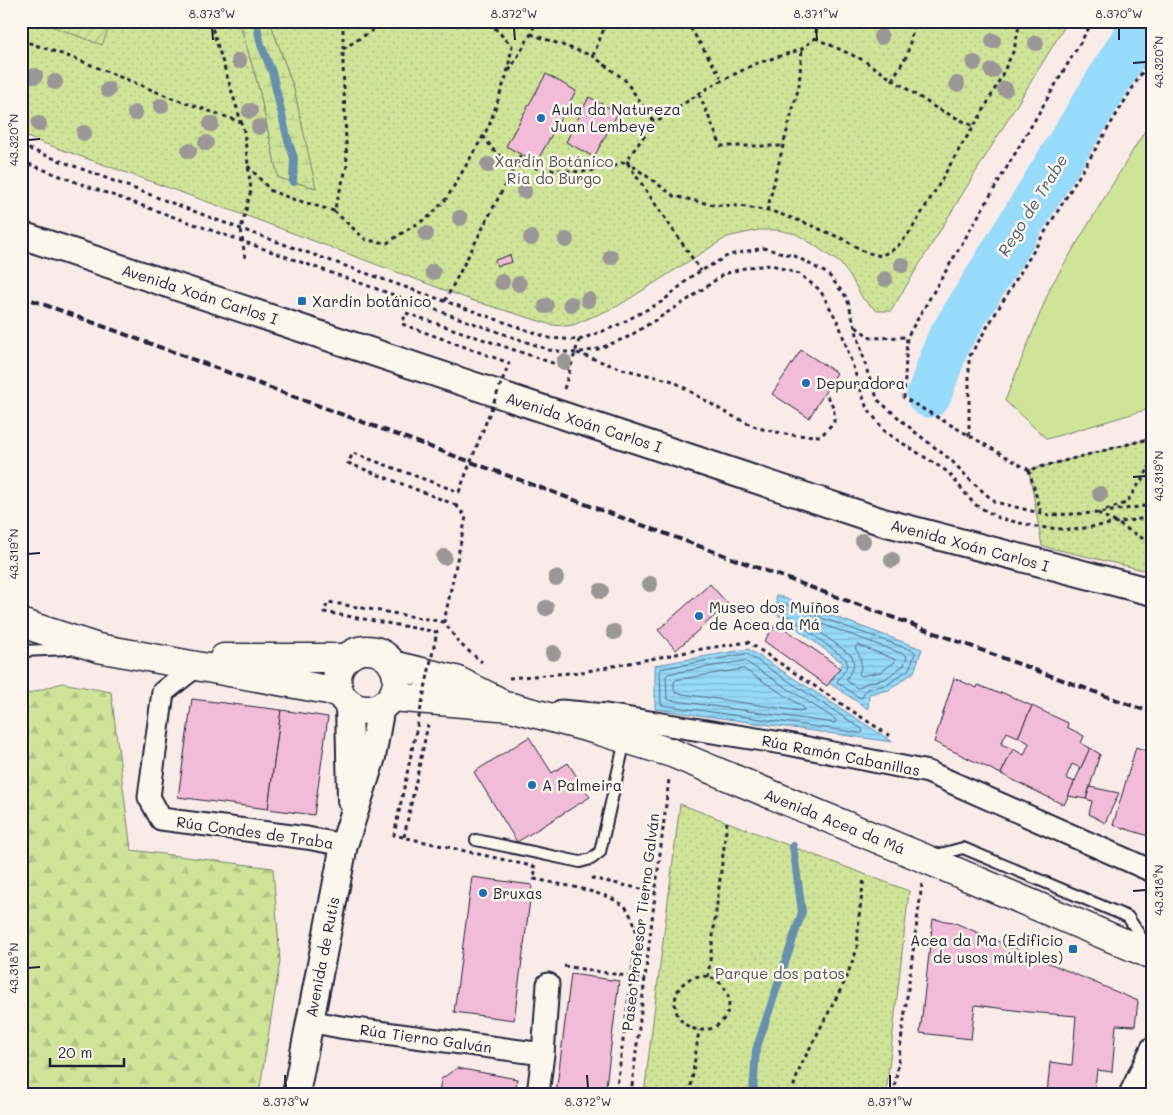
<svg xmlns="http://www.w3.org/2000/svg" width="1173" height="1115" font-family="Mali,sans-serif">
	<defs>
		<pattern id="forest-firs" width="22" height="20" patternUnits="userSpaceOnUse" patternTransform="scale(1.25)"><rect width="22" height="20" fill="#cfe499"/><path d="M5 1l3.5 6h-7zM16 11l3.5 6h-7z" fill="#b1c385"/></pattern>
		<pattern id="wetland-marsh" width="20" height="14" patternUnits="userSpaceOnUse" patternTransform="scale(1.25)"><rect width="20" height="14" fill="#cfe499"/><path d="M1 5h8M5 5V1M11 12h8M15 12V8" fill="none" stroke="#b1c385"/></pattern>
		<pattern id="park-dots" width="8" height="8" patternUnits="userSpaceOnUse" patternTransform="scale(1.25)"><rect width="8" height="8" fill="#cfe499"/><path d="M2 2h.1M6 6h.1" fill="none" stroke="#b1c385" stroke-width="1.8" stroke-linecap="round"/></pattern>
		<pattern id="garden-furrows" width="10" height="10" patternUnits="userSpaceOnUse" patternTransform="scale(1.25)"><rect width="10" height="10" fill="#cfe499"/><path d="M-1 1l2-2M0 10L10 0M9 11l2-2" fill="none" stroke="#b1c385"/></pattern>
		<pattern id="water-rules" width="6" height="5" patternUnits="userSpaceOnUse" patternTransform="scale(1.25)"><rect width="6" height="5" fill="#97daf9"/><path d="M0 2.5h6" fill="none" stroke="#82bbd6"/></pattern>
	</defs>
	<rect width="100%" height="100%" fill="#f9ebe8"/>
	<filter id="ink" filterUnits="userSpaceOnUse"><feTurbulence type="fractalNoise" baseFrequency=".02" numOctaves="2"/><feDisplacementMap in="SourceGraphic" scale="10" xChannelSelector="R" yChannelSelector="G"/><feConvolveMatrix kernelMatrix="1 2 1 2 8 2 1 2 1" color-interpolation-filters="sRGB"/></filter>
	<g filter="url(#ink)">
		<polygon fill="#cfe499" stroke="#78836a" points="1152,119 1152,408 1047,439 1005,401 1051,286"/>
		<polygon fill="url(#forest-firs)" stroke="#78836a" points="62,683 111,692 131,850 273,868 280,961 259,1094 21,1094 21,696"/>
		<polygon fill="url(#wetland-marsh)" stroke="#78836a" points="239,21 270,21 294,89 317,188 278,178 259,89"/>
		<g fill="url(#park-dots)" stroke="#78836a">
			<polygon points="21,21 239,21 259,89 278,178 316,188 294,89 270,21 1068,21 891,311 877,311 863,299 852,279 840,263 811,243 796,234 778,230 759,230 727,237 618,306 573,325 565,326 552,325 471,300 258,220 21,135"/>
			<polygon points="1152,438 1152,572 1042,546 1029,470"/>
			<polygon points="680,804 909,891 886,1094 644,1094"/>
		</g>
		<polygon fill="url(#garden-furrows)" stroke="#78836a" points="38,21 101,21 110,25 102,45"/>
		<g fill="url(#water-rules)" stroke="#6890ad">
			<polygon points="776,595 922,649 914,672 889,690 869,694 868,709 829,683 843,663 777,614"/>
			<polygon points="748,649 893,742 655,709 655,665"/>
		</g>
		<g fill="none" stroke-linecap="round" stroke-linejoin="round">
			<g stroke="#516c87" stroke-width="1">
				<path d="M783 604 914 651 915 654 909 669 887 685 867 689 864 692 863 697 860 698 837 682 838 680C842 674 850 667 846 659L782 612 781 606Z"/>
				<path d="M811 620 906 655 907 658 904 665 885 679 866 683 859 688H857L846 680C850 671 857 667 852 656L810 625 809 622Z"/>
				<path d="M858 645 894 659 895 662 881 672 860 676 859 674C863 663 861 657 855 648L856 646Z"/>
				<polygon points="747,654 862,729 863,732 860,733 662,705 661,704 660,671 661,669"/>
				<polygon points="745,661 835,719 836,722 834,723 669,700 667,698 666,676 668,674"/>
				<polygon points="744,669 803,707 804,710 799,711 676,693 674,691 674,682 676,680"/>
			</g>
			<g stroke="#6890ad" stroke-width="8">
				<polyline points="256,21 261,45 272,72 287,137 294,158 293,182"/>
				<polyline points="753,1094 756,1050 802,912 793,846"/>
			</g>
			<polyline stroke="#97daf9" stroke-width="45" points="929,395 948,342 1145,21"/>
		</g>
		<g fill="#f1bcd7" stroke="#22223b">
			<polygon points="546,74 576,91 536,163 506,146"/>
			<polygon points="589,97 618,113 594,157 566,142"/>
			<polygon points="510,255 512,262 497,266 495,260"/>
			<polygon points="801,350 837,373 809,418 772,394"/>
			<polygon points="710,584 728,604 676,650 658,630"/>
			<polygon points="777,623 840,668 827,686 764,641"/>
			<polygon points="954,678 977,688 978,685 1000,694 1001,692 1032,706 1018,737 1007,732 1001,744 1013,749 1001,774 934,742"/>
			<polygon points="192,699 281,710 268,809 178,797"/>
			<polygon points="1032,706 1068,723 1067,727 1084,736 1081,743 1090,748 1081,768 1072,764 1066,778 1075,782 1064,805 1001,774 1013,749 1024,755 1029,743 1018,737"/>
			<polygon points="281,710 328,717 314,815 268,809"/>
			<polygon points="529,737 552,773 568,763 590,797 517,842 474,772"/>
			<polygon points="1136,747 1152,753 1152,837 1113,825"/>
			<polygon points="1090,748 1100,754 1086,799 1068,796"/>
			<polygon points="1090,787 1119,793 1105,823 1089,814 1092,801 1086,799"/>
			<polygon points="472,877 532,885 514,1020 454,1012"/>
			<polygon points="933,919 953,922 1138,1001 1135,1026 1116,1025 1112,1072 1097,1070 1094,1094 1047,1094 1050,1062 1072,1065 1076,1016 1029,1012 975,1005 971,1039 920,1033"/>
			<polygon points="571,974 619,981 605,1094 556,1094"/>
			<polygon points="457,1068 517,1079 515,1094 439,1094 441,1079"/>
		</g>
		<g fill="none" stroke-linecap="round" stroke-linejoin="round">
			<defs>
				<g id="service">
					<polyline points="21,651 70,649"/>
					<polyline points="476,840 580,862 591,859 600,852 625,740"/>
					<polyline points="933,856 963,848 1128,917 1146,945"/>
				</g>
				<g id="minor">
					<polyline points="196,666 163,692 149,797 161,819 307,838 344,845"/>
					<polyline points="561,711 606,715 788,744 928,772 1152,871"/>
					<polyline points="309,1021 340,1027 543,1054 538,1094"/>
					<polyline points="543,1054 548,984"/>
					<polyline points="1130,1094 1152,1048"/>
				</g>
				<g id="tertiary">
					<polyline points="21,235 883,522 1152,592"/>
					<polyline points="349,704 351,800"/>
					<polyline points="296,1094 344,845 372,757 381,706"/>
				</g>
				<g id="secondary">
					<polyline points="21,623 98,648 339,692"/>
					<circle cx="367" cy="680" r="30"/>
					<polyline points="224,658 346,658"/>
					<polyline points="393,665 456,680 496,700"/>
					<polyline points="392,697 511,707 597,730 672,753 926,859 1152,955"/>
				</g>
			</defs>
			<use href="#service" stroke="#22223b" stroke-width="14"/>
			<use href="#minor" stroke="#22223b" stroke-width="25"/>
			<use href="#tertiary" stroke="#22223b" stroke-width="30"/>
			<use href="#secondary" stroke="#22223b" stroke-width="31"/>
			<g stroke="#22223b" stroke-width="3" stroke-dasharray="4 4" stroke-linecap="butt">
				<polyline points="210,21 244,131 251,190 241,229 245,258"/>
				<polyline points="686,21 721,77"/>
				<polyline points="818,21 815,38 802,49 755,64 711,86 680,106 655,123 639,143 626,161 674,196 714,205 740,206 774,212 803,222 843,239 865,252 881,256 896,248 910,232 938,186 961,146 981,115 997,85 1014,50 1020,21"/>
				<polyline points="1012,21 1020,25"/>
				<polyline points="1093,21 907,337 904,398 1029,470 1152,438"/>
				<polyline points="531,34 593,56 625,80 655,123"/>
				<polyline points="815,38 863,60 936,108 973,126"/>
				<polyline points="21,40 76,59 172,98 241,122"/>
				<polyline points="343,49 387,21"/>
				<polyline points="593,56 607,21"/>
				<polyline points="509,71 531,34 536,21"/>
				<polyline points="892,80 907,55 915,21"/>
				<polyline points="699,94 721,146 783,146"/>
				<polyline points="483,136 496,153 515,166 580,172 610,168 626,161 701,271"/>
				<polyline points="21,146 241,229 549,338 579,340 616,326 663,301 692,276 729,255 763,248 795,256 828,274 847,298 868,374 878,400 915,432 951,460 971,481 995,502 1048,515 1098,513 1152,505"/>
				<polyline points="21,161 81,184 549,350 576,353 598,349 628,337 686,301 724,274 748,267 772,265 799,274 820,290 839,324 866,406 885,432 948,472 974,504 999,518 1037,527 1073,530 1152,517"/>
				<polyline points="248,166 271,191 293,199 334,211 347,166 343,65 343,21"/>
				<polyline points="334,211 366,240 387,243 407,230 430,216 447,198 489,126 507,74 512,46 488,21"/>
				<polyline points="767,211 783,146 799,86 802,49"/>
				<polyline points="445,301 521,154"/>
				<polyline points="856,327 871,338 907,337"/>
				<polyline points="577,353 622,369 673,381 728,414 758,428 790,435 821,436 834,422 834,408 825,393"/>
				<polyline points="564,389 579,340"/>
				<polyline points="969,436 969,357 1152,56"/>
				<polyline points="1029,470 1041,513"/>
				<polyline points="456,505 466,517 444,622 460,644 482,662"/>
				<polyline points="1106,510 1126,503 1145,475 1152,462"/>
				<polyline points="1098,513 1117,523 1152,544"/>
				<polyline points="509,678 582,672 702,649 748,642 893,738"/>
				<polyline points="404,837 428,725"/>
				<polyline points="535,871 534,879 579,888 609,897 625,906 633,920 637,934 616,1094"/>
				<polyline points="591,878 655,892"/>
				<polyline points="564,966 645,979"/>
				<circle cx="702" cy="1003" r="27"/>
				<polyline points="708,977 727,822"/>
				<polyline points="631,1094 669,779"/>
				<polyline points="690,1094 699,1030"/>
				<polyline points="791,1094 801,1065 845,981 857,949 859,916 864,878"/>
				<polyline points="894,1094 922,884"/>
			</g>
			<use href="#service" stroke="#fbf7ec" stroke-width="10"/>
			<use href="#minor" stroke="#fbf7ec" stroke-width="21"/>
			<use href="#tertiary" stroke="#fbf7ec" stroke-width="26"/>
			<use href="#secondary" stroke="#fbf7ec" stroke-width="28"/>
			<polyline stroke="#22223b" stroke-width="4" stroke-dasharray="8 4" stroke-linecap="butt" points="21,296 669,535 1152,713"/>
			<g stroke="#22223b" stroke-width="3" stroke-dasharray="4 4" stroke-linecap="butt">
				<polyline points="456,505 348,463 353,453 459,492 509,363 402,324 406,313 570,369"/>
				<polyline points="444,622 328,602 324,612 437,632 394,835 536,867"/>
			</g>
		</g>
		<g fill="#9a9796">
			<circle cx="881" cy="37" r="8"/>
			<circle cx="993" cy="41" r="8"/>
			<circle cx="1036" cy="43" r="8"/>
			<circle cx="239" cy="61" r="8"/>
			<circle cx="974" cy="63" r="8"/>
			<circle cx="992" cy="71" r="8"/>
			<circle cx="35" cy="76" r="8"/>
			<circle cx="55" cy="82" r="8"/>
			<circle cx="957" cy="84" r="8"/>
			<circle cx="1005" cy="89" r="8"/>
			<circle cx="108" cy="90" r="8"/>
			<circle cx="161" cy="106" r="8"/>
			<circle cx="250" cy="111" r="8"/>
			<circle cx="135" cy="113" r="8"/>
			<circle cx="39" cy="124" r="8"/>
			<circle cx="211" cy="124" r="8"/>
			<circle cx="259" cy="127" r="8"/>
			<circle cx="84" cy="133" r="8"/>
			<circle cx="206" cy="143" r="8"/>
			<circle cx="189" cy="151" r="8"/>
			<circle cx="488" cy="165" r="8"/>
			<circle cx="524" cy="191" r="8"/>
			<circle cx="460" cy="218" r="8"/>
			<circle cx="426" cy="234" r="8"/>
			<circle cx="531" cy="238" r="8"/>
			<circle cx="566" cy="240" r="8"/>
			<circle cx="611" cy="257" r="8"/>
			<circle cx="902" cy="265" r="8"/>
			<circle cx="433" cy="272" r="8"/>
			<circle cx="885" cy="279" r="8"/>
			<circle cx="502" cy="282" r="8"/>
			<circle cx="519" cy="284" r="8"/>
			<circle cx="588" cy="300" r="8"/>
			<circle cx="571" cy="304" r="8"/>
			<circle cx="546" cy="306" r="8"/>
			<circle cx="564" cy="362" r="8"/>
			<circle cx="1100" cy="494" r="8"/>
			<circle cx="863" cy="541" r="8"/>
			<circle cx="444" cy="557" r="8"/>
			<circle cx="892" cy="560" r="8"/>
			<circle cx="556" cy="578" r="8"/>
			<circle cx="650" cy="584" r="8"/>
			<circle cx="601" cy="591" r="8"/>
			<circle cx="546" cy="608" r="8"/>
			<circle cx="614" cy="632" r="8"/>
			<circle cx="553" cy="653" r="8"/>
		</g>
	</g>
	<path fill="none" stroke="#22223b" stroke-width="2" d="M212 28 213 40M514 28 515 40M816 28 817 40M1119 28V40M1133 63 1146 62M28 140 40 139M1133 477 1146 476M28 554 40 553M1133 891 1146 890M28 968 40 967M285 1075 286 1088M587 1075 588 1088M890 1075V1088"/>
	<g fill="#1f6fb2" stroke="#fbf7ec" stroke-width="2">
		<circle cx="541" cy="118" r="5"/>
		<rect x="297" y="296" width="10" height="10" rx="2.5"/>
		<circle cx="806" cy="383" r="5"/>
		<circle cx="699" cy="616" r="5"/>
		<circle cx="532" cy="785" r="5"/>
		<circle cx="483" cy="893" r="5"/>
		<rect x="1068" y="944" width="10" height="10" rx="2.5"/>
	</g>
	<g text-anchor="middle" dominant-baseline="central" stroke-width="5" stroke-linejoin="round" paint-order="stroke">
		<g font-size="15" fill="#22223b" stroke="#fbf7ec" text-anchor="start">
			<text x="551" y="109">Aula da Natureza<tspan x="551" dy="17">Juan Lembeye</tspan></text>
			<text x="312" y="301">Xardín botánico</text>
			<text x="816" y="383">Depuradora</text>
			<text x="709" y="607">Museo dos Muíños<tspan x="709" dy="17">de Acea da Má</tspan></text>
			<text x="542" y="785">A Palmeira</text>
			<text x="493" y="893">Bruxas</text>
			<text x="1063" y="940" text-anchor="end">Acea da Ma (Edificio<tspan x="1063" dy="17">de usos múltiples)</tspan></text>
		</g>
		<g font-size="15" fill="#4d5252" stroke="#fbf7ec">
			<text x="554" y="161">Xardín Botánico<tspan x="554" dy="17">Ría do Burgo</tspan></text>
			<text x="780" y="973">Parque dos patos</text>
		</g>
		<g font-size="15" fill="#22223b" stroke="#fbf7ec">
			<text transform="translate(200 294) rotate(18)">Avenida Xoán Carlos I</text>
			<text transform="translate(584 422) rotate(18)">Avenida Xoán Carlos I</text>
			<text transform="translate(970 545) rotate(15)">Avenida Xoán Carlos I</text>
			<text transform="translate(841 755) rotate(11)">Rúa Ramón Cabanillas</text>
			<text transform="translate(835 821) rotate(22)">Avenida Acea da Má</text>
			<text transform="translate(255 832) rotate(8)">Rúa Condes de Traba</text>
			<text transform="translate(640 922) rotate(-83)">Paseo Profesor Tierno Galván</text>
			<text transform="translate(322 957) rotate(-79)">Avenida de Rutis</text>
			<text transform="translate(426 1038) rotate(8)">Rúa Tierno Galván</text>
		</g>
		<g font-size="16" font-style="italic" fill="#455974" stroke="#fbf7ec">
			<text transform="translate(1032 205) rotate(-58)">Rego de Trabe</text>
		</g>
	</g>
	<rect width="1173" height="1115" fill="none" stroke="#fbf7ec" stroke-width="55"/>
	<path d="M50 1058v8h74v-8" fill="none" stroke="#22223b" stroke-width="2.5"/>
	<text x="58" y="1058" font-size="15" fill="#22223b" stroke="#fbf7ec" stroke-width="4" paint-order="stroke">20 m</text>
	<rect x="28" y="28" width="1118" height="1060" fill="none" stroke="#22223b" stroke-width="2"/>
	<g font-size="12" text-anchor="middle" fill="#22223b">
		<text x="212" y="18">8.373°W</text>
		<text x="514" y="18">8.372°W</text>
		<text x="816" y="18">8.371°W</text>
		<text x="1119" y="18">8.370°W</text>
		<text transform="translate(1159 62) rotate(-90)" y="4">43.320°N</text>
		<text transform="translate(14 140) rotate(-90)" y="4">43.320°N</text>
		<text transform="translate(1159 476) rotate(-90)" y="4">43.319°N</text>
		<text transform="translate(14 554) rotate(-90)" y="4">43.319°N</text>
		<text transform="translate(1159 890) rotate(-90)" y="4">43.318°N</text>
		<text transform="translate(14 968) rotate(-90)" y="4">43.318°N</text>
		<text x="286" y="1106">8.373°W</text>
		<text x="588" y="1106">8.372°W</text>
		<text x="890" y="1106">8.371°W</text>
	</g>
</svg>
